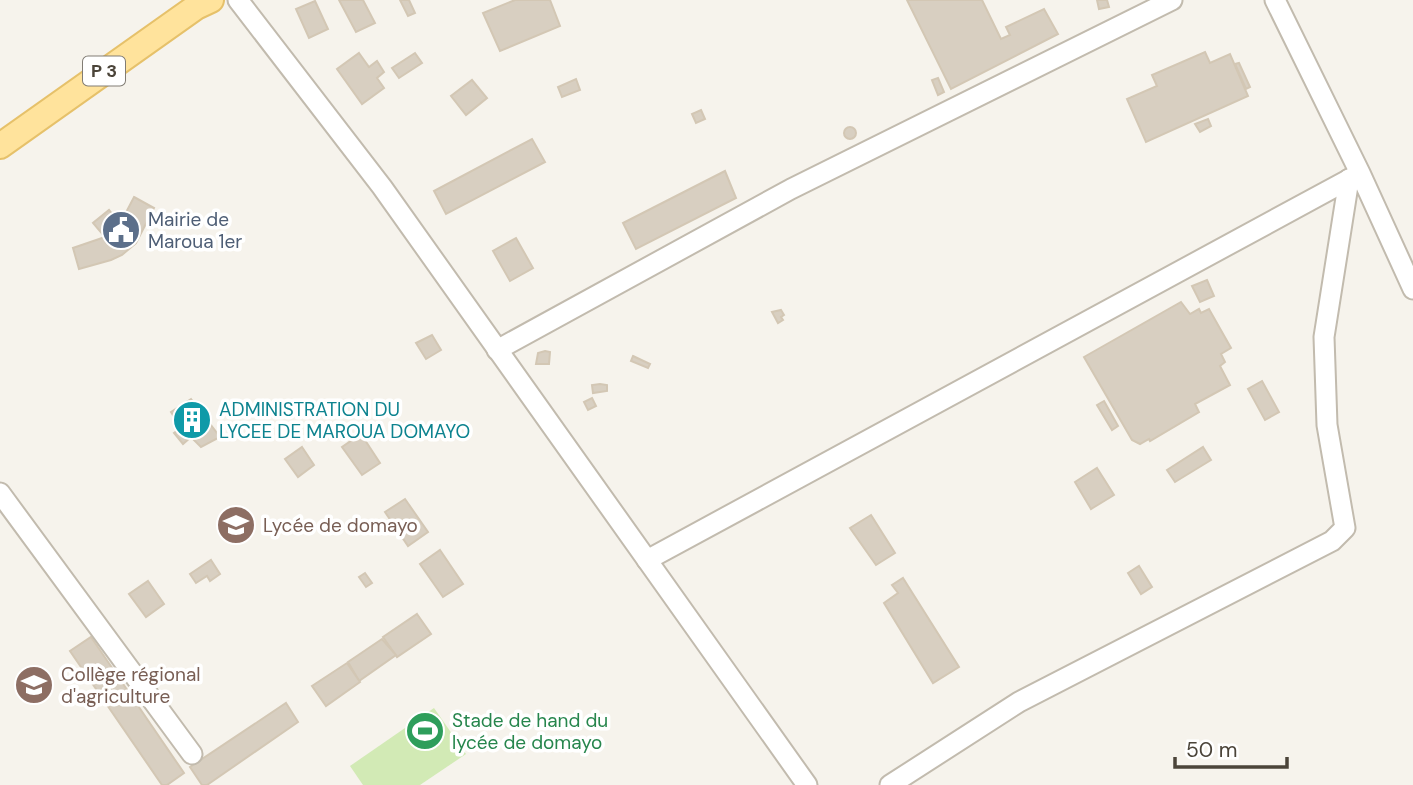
<svg xmlns="http://www.w3.org/2000/svg" width="1413" height="785" font-family="'DM Sans',sans-serif">
	<rect width="100%" height="100%" fill="#f6f3ec"/>
	<polygon fill="#d2eab5" points="434,708 466,754 420,785 363,785 350,766"/>
	<g fill="#d8cfc1" stroke="#d3c7b4" stroke-width="2">
		<polygon points="339,0 363,0 375,23 356,32"/>
		<polygon points="400,0 409,0 415,13 408,16"/>
		<polygon points="515,0 550,0 560,26 500,51 483,13"/>
		<polygon points="907,0 982,0 1001,39 1010,35 1006,27 1044,9 1058,34 951,89"/>
		<polygon points="1097,0 1107,0 1109,7 1099,9"/>
		<polygon points="315,1 328,29 309,38 296,9"/>
		<polygon points="1205,52 1210,63 1230,54 1248,96 1146,142 1127,99 1157,86 1152,75"/>
		<polygon points="359,53 369,67 377,61 384,72 377,78 384,88 362,104 337,69"/>
		<polygon points="415,53 422,63 399,78 392,68"/>
		<polygon points="1239,63 1250,87 1246,89 1235,64"/>
		<polygon points="938,78 944,92 938,95 932,80"/>
		<polygon points="576,79 580,90 562,97 558,87"/>
		<polygon points="472,80 487,98 466,115 451,96"/>
		<polygon points="701,110 705,119 696,123 692,114"/>
		<polygon points="1208,119 1211,126 1200,132 1195,124"/>
		<circle cx="850" cy="133" r="6"/>
		<polygon points="532,139 545,162 446,214 434,191"/>
		<polygon points="725,171 736,198 636,249 623,223"/>
		<polygon points="134,197 154,208 136,243 122,255 111,260 79,269 73,248 105,237 93,223 109,210 120,224"/>
		<polygon points="516,238 533,268 510,281 493,251"/>
		<polygon points="1207,280 1214,296 1200,302 1192,286"/>
		<polygon points="1181,302 1190,314 1199,309 1201,313 1209,309 1231,348 1221,354 1225,362 1220,366 1230,385 1195,404 1199,412 1150,441 1149,439 1140,444 1132,440 1084,357"/>
		<polygon points="781,310 784,315 781,317 783,320 778,323 772,312"/>
		<polygon points="432,335 441,350 426,359 416,343"/>
		<polygon points="545,351 550,352 549,364 536,364 538,353"/>
		<polygon points="633,356 650,364 648,368 631,361"/>
		<polygon points="1262,381 1279,412 1265,420 1248,389"/>
		<polygon points="600,384 607,385 607,391 593,393 592,385"/>
		<polygon points="592,398 596,406 588,410 584,402"/>
		<polygon points="191,399 220,437 201,447 191,437 183,444 174,433 181,428 171,412"/>
		<polygon points="1104,401 1118,426 1112,430 1097,405"/>
		<polygon points="361,434 380,463 362,475 342,447"/>
		<polygon points="302,447 314,465 298,477 285,459"/>
		<polygon points="1203,447 1211,460 1175,482 1167,470"/>
		<polygon points="1097,468 1114,495 1091,509 1075,482"/>
		<polygon points="405,499 428,532 408,546 385,512"/>
		<polygon points="871,515 895,553 876,565 850,528"/>
		<polygon points="440,550 463,584 443,597 420,564"/>
		<polygon points="211,560 220,574 210,581 207,576 196,583 190,574"/>
		<polygon points="1139,566 1152,587 1141,594 1128,573"/>
		<polygon points="365,573 372,583 366,587 359,577"/>
		<polygon points="903,578 959,667 933,683 884,603 898,593 892,585"/>
		<polygon points="148,581 164,604 146,617 129,594"/>
		<polygon points="417,614 431,634 397,657 383,637"/>
		<polygon points="91,637 184,773 167,785 162,785 70,651"/>
		<polygon points="382,639 396,655 359,681 348,662"/>
		<polygon points="347,663 360,682 326,706 312,686"/>
		<polygon points="286,703 298,722 207,785 202,785 190,767"/>
	</g>
	<g fill="none" stroke-linecap="round" stroke-linejoin="round">
		<defs>
			<g id="minor">
				<polyline points="238,0 382,187 807,785"/>
				<polyline points="1275,0 1360,173 1413,289"/>
				<polyline points="497,350 791,189 1172,0"/>
				<polyline points="0,493 192,754"/>
				<polyline points="647,560 1357,175"/>
				<polyline points="890,785 1019,702 1332,541 1345,528 1327,425 1324,337 1349,179"/>
			</g>
			<polyline id="major" points="0,146 196,7 211,0"/>
		</defs>
		<use href="#minor" stroke="#c2bbae" stroke-width="23"/>
		<use href="#major" stroke="#e6c16a" stroke-width="28"/>
		<use href="#minor" stroke="#fff" stroke-width="19"/>
		<use href="#major" stroke="#ffe39c" stroke-width="24"/>
	</g>
	<defs>
		<symbol id="civic-disc" viewBox="-11 -11 22 22"><circle r="9.5" fill="#5c6f8a" stroke="#fff"/><path d="M-.6-6.5H3V-4.5H.6V-3L4-1V1h2V6H-6V1h2V-1L-.6-3ZM-1.2 2.5V6h2.4V2.5Z" fill="#fff"/></symbol>
		<symbol id="building-disc" viewBox="-11 -11 22 22"><circle r="9.5" fill="#0f9aa8" stroke="#fff"/><path d="M-4-6H4V6H1V3H-1V6H-4ZM-2.5-4.3h1.7v1.8h-1.7ZM.8-4.3h1.7v1.8H.8ZM-2.5-1h1.7V.8h-1.7ZM.8-1h1.7V.8H.8Z" fill="#fff"/></symbol>
		<symbol id="school-disc" viewBox="-11 -11 22 22"><circle r="9.5" fill="#8d6e63" stroke="#fff"/><path d="M0-5L7-2L0 1L-7-2ZM-4 1L0 2.5L4 1V4Q0 6-4 4Z" fill="#fff"/></symbol>
		<symbol id="university-disc" viewBox="-11 -11 22 22"><circle r="9.5" fill="#8d6e63" stroke="#fff"/><path d="M0-5L7-2L0 1L-7-2ZM-4 1L0 2.5L4 1V4Q0 6-4 4Z" fill="#fff"/></symbol>
		<symbol id="stadium-disc" viewBox="-11 -11 22 22"><circle r="9.5" fill="#2e9e5b" stroke="#fff"/><path d="M0-5a6.5 5 0 1 0 0 10a6.5 5 0 1 0 0-10ZM-3.5-1.8h7v3.6h-7Z" fill="#fff"/></symbol>
	</defs>
	<g fill-rule="evenodd">
		<use href="#civic-disc" x="99" y="208" width="44" height="44"/>
		<use href="#building-disc" x="170" y="398" width="44" height="44"/>
		<use href="#school-disc" x="214" y="503" width="44" height="44"/>
		<use href="#university-disc" x="12" y="663" width="44" height="44"/>
		<use href="#stadium-disc" x="403" y="709" width="44" height="44"/>
	</g>
	<g text-anchor="middle" dominant-baseline="central" stroke-width="7" stroke-linejoin="round" paint-order="stroke">
		<rect fill="#fff" stroke="#817c74" stroke-width="2" x="83" y="56.5" width="42" height="29" rx="5"/>
		<g font-size="18" font-weight="bold" fill="#4b4439">
			<text x="104" y="71">P 3</text>
		</g>
		<g font-size="19" fill="#4e5e75" stroke="#fff" text-anchor="start">
			<text x="148" y="219">Mairie de<tspan x="148" dy="22">Maroua 1er</tspan></text>
		</g>
		<g font-size="19" fill="#0d838f" stroke="#fff" text-anchor="start">
			<text x="219" y="409">ADMINISTRATION DU<tspan x="219" dy="22">LYCEE DE MAROUA DOMAYO</tspan></text>
		</g>
		<g font-size="19" fill="#785e54" stroke="#fff" text-anchor="start">
			<text x="263" y="525">Lycée de domayo</text>
			<text x="61" y="674">Collège régional<tspan x="61" dy="22">d'agriculture</tspan></text>
		</g>
		<g font-size="19" fill="#27864d" stroke="#fff" text-anchor="start">
			<text x="452" y="720">Stade de hand du<tspan x="452" dy="22">lycée de domayo</tspan></text>
		</g>
	</g>
	<path d="M1175 757v10h112v-10" fill="none" stroke="#4b4439" stroke-width="3.5"/>
	<text x="1186" y="757" font-size="21" fill="#4b4439" stroke="#ffffff" stroke-width="5" paint-order="stroke">50 m</text>
</svg>
